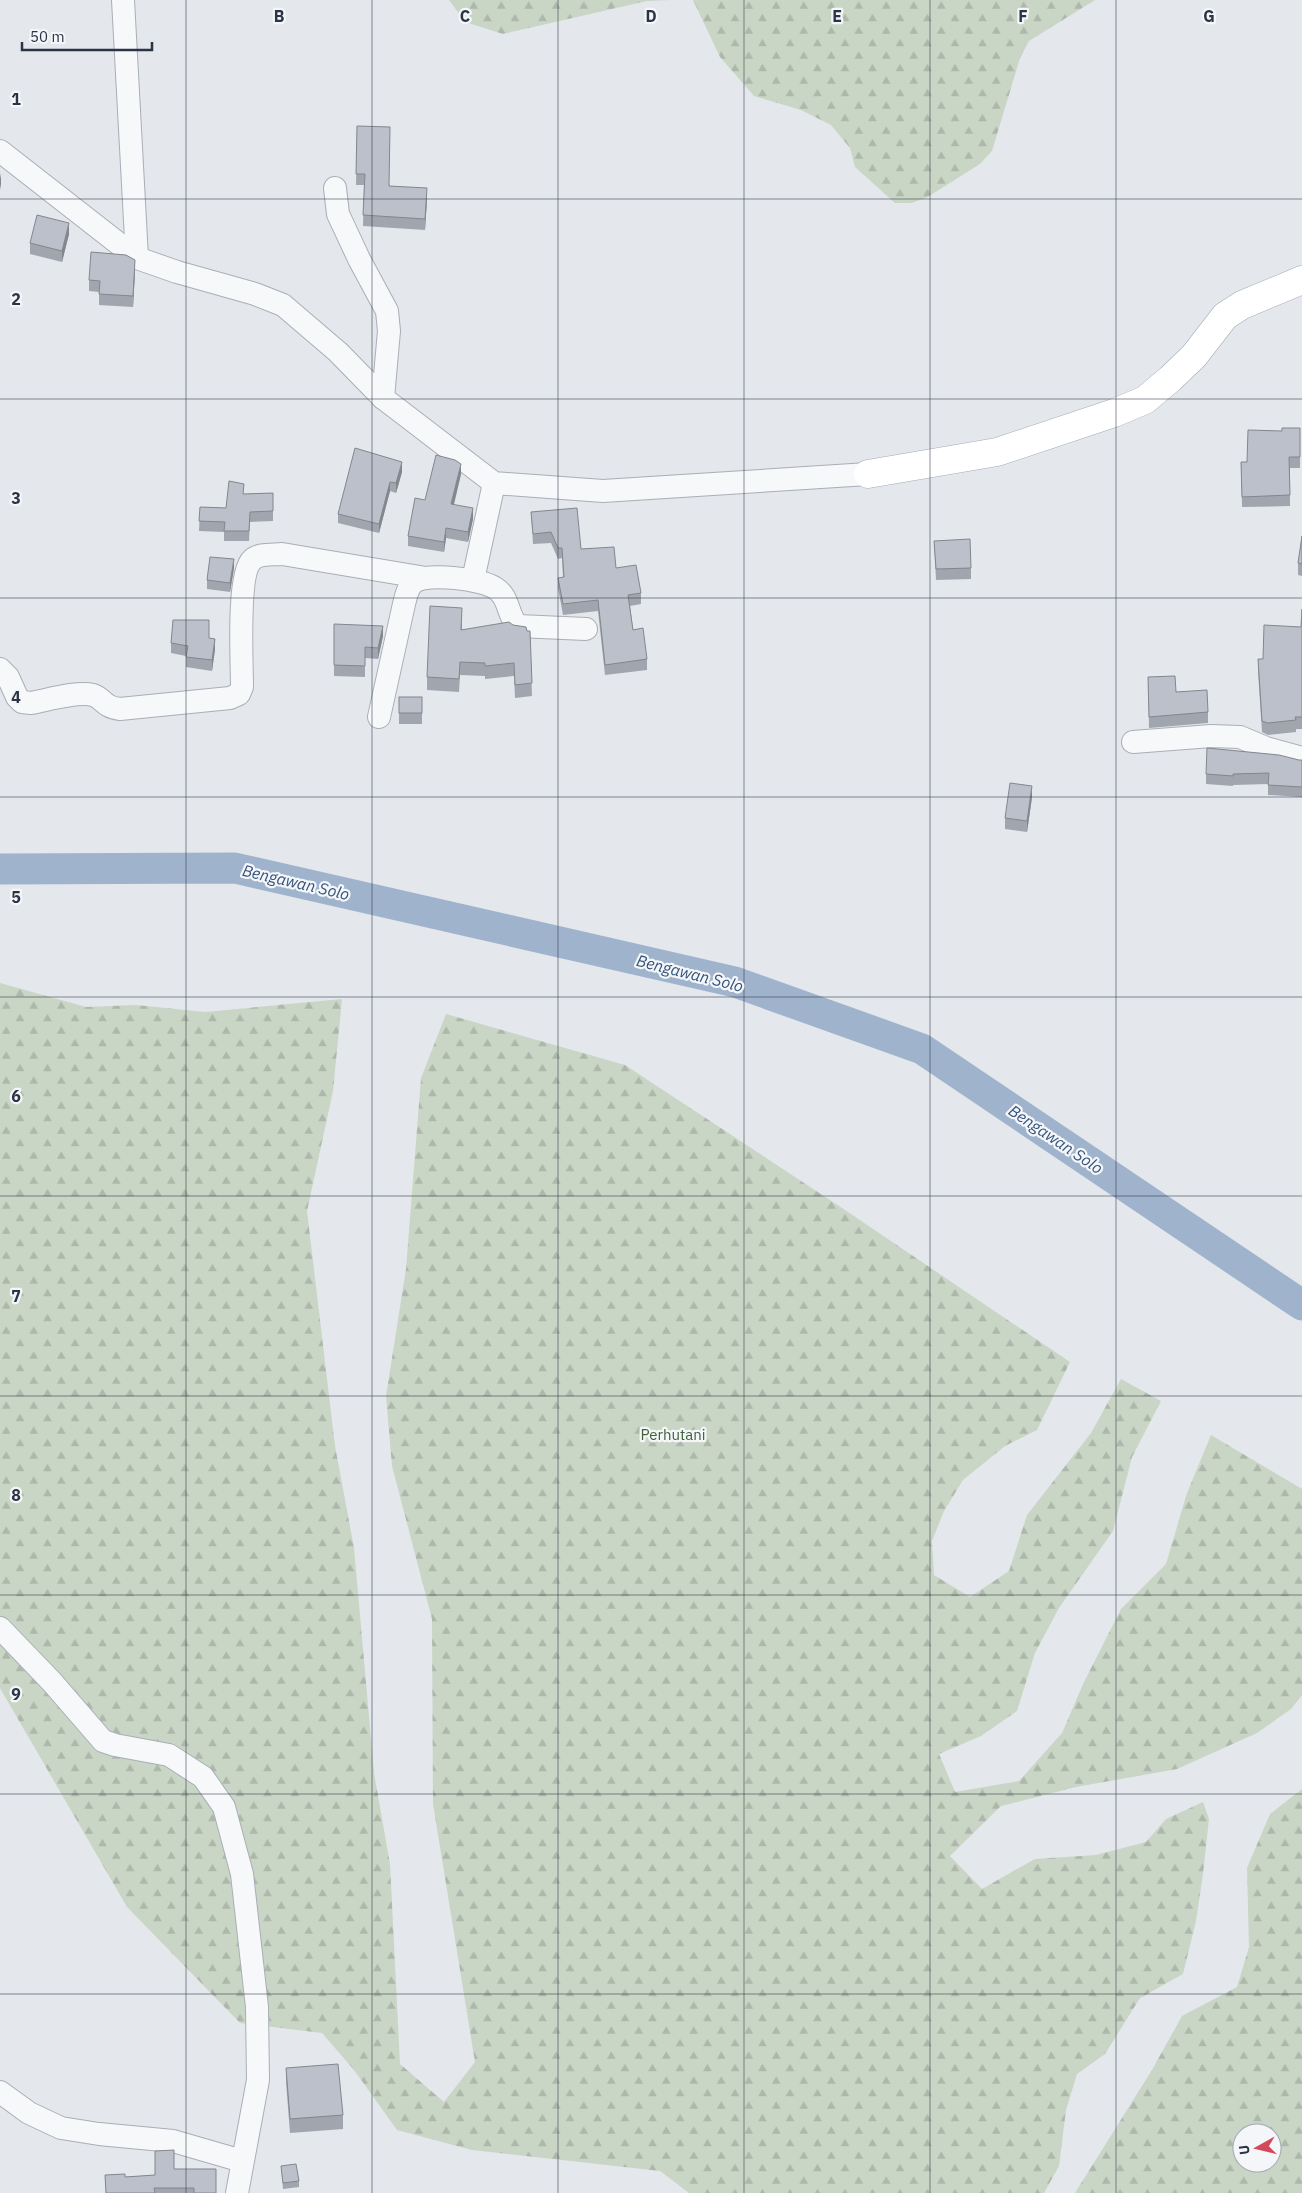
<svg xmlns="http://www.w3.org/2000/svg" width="1302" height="2193" font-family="'IBM Plex Sans',sans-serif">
	<defs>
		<pattern id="forest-firs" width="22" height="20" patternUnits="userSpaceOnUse" patternTransform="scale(1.25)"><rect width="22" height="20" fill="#c9d6c5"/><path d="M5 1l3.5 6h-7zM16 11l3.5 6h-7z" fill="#adb8ab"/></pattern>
	</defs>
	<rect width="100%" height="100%" fill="#e4e7ec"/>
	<g fill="url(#forest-firs)" fill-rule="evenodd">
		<polygon points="449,0 671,0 647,1 503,34 465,22"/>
		<polygon points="693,0 1095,0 1029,41 1020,58 992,151 980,164 926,198 911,203 895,203 855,167 850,148 831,125 801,110 754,96 720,57"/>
		<polygon points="0,983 86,1007 136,1005 205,1012 342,999 333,1091 307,1211 335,1446 354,1548 374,1773 390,1864 400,2064 444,2102 475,2062 433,1804 432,1619 392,1466 386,1396 406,1269 421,1078 446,1014 625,1065 842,1208 1070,1362 1037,1430 1005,1446 963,1480 944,1511 932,1541 934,1575 970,1597 1009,1571 1027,1515 1091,1433 1121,1379 1161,1401 1132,1457 1113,1531 1059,1608 1035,1653 1017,1711 981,1736 939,1754 955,1792 1019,1781 1062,1733 1084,1682 1121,1609 1166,1564 1187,1493 1211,1435 1302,1489 1302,1695 1291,1709 1257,1733 1177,1769 1076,1787 1001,1806 950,1856 982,1889 1035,1859 1096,1855 1146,1842 1166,1819 1203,1802 1209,1819 1203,1874 1196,1921 1183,1974 1140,1998 1105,2054 1077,2074 1066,2110 1059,2166 1044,2193 689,2193 660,2171 472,2150 397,2130 354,2070 322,2033 240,2023 127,1907 0,1688"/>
		<path d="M1302 1789V2193H1075L1152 2070 1182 2016 1237 1987 1249 1947 1247 1868 1270 1814ZM1242 2133H1272V2163H1242Z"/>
	</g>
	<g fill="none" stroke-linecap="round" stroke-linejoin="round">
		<polyline stroke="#9fb4cc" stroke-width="31" points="0,869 235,868 735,982 922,1049 1302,1305"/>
		<defs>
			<g id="minor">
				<polyline points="123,0 137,258"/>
				<polyline points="0,151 137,258 177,272 255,294 283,305 338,352 383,398 494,483 603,491 868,474"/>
				<polyline points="335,188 338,214 359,259 387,311 389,331 383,398"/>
				<polyline points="473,580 494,483"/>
				<path d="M0 669 8 677 17 697 22 702 31 703C48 700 77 691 93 695 103 698 103 707 120 709L230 698 239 694 242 687C242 664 237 574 252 560 259 553 273 555 282 554L426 578"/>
				<path d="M379 717 404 604C406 596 408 585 416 581 429 573 482 579 495 588 510 597 507 616 518 626L586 629"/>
				<polyline points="1133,742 1211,736 1240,737 1266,748 1302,758"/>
				<polyline points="0,1628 52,1682 103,1741 115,1745 169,1755 203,1777 224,1807 242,1874 257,2007 258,2080 237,2193"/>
				<polyline points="0,2092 29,2113 61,2128 99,2134 173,2141 242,2161"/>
			</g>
			<polyline id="major" points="868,474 997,452 1114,413 1145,400 1170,379 1194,356 1225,316 1242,305 1302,280"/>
		</defs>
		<use href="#minor" stroke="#a9aeb7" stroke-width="24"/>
		<use href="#major" stroke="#a3abb8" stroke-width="29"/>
		<use href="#minor" stroke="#f7f8fa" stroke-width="22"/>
		<use href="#major" stroke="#fff" stroke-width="28"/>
	</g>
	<g fill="#a1a5ae">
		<polygon points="357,126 390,186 427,199 425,230 363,226 364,185 356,185"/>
		<polygon points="69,234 62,262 30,254 30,243"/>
		<polygon points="135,271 133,307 99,305 99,292 89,291 89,280"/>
		<polygon points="1300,428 1300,468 1290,468 1290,506 1242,507 1241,462 1247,462 1282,431"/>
		<polygon points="402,472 396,493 390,491 379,533 338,523 338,514"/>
		<polygon points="461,474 454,505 473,519 468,542 446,538 444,552 408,546 408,536 425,500"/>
		<polygon points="273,493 273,521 250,522 249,541 224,541 224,532 199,531 200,507 226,508 244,494"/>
		<polygon points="531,512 581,549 616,568 641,593 641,604 630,606 633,630 647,659 647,670 605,675 598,611 563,615 558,588 558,578 563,577 562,558 558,559 551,543 533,544"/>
		<polygon points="1302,536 1302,576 1298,575 1298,563"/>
		<polygon points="934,541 971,568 971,579 936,580"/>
		<polygon points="234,568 230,592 207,589 207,580"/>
		<polygon points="1302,609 1302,729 1296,729 1296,732 1268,735 1262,732 1258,671 1258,659 1263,659 1301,627"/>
		<polygon points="462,621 462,630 513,625 527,631 530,631 532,696 515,698 514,676 485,679 485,676 460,675 459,692 427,690 427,677"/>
		<polygon points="334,624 383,636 378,659 365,658 365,677 334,676"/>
		<polygon points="209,638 215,649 212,671 186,667 186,656 171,653 171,643"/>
		<polygon points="1148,677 1176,692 1208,712 1208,723 1149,728"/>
		<rect x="399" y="697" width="23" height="27"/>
		<polygon points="1299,760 1302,760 1302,797 1268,795 1268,784 1233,785 1233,786 1206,784 1206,774"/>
		<polygon points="1032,797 1027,832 1005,829 1005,818"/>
		<polygon points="286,2068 343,2115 343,2129 290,2133 286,2082"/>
		<polygon points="281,2166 299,2181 299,2187 283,2189"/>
		<polygon points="174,2169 216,2193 106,2193 105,2175 125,2177 155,2175"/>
	</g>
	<g fill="#83868d">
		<polygon points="1,173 1,184 0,190 0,179"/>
		<polygon points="427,188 427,199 425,230 425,219"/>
		<polygon points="69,223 69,234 62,262 62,251"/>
		<polygon points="135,260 135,271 133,307 133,296"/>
		<polygon points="402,462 402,472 396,493 396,483"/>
		<polygon points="461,464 461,474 451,515 451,504"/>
		<polygon points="390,482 390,491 379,533 379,524"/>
		<polygon points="473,508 473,519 468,542 468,532"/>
		<polygon points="446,528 446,538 444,552 444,542"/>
		<polygon points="234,559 234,568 230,592 230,583"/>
		<polygon points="383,626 383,636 378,659 378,648"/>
		<polygon points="215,639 215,649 212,671 212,660"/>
		<polygon points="1032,786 1032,797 1027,832 1027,821"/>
	</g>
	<g fill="#bbc0ca" stroke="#83868d">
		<polygon points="357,126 390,127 389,186 427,188 425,219 363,215 365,174 356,174"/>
		<polygon points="37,215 69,223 62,251 30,243"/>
		<polygon points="91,252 126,255 135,260 133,296 99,294 100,281 89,280"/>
		<polygon points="1282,428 1300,428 1300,457 1289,457 1290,495 1242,497 1241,462 1247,462 1248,430 1282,431"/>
		<polygon points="355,448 402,462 396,483 390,482 379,524 338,514"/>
		<polygon points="436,455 455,460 461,464 451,504 473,508 468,532 446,528 444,542 408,536 415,498 425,500"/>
		<polygon points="229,481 244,484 243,494 273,493 273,511 250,512 249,531 224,531 225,522 199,521 200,507 226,508"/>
		<polygon points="577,508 581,549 614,547 616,568 636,565 641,593 628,595 633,630 643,628 647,659 605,665 598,600 563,604 558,578 564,577 562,548 558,548 551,532 533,534 531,512"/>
		<polygon points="1302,536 1302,564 1298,563"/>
		<polygon points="970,539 971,568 936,569 934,541"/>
		<polygon points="210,557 234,559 230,583 207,580"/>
		<polygon points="430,606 462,608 461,630 509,622 513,625 526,627 527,631 530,631 532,683 515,685 514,663 485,666 485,663 460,662 459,679 427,677"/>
		<polygon points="1302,609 1302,717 1295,717 1296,720 1268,723 1262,721 1258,659 1263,659 1264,625 1301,627"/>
		<polygon points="173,620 209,620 209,638 215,639 212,660 186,657 188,646 171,643"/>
		<polygon points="334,624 383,626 378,648 365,647 365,666 334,665"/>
		<polygon points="1175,676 1176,692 1207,690 1208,712 1149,717 1148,677"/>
		<rect x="399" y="697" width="23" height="16"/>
		<polygon points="1207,748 1279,755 1299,760 1302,760 1302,787 1268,785 1269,773 1233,774 1233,776 1206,774"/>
		<polygon points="1010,783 1032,786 1027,821 1005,818"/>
		<polygon points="338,2064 343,2115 290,2119 286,2068"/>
		<polygon points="174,2150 174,2169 216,2169 216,2193 194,2193 194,2188 154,2188 155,2193 106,2193 105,2175 125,2174 125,2177 155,2175 155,2151"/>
		<polygon points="296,2164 299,2181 283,2183 281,2166"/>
	</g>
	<path fill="none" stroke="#2b3445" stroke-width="1" stroke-opacity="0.55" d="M186 0V2193M372 0V2193M558 0V2193M744 0V2193M930 0V2193M1116 0V2193M0 199H1302M0 399H1302M0 598H1302M0 797H1302M0 997H1302M0 1196H1302M0 1396H1302M0 1595H1302M0 1794H1302M0 1994H1302"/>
	<g text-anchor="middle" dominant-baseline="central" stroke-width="4.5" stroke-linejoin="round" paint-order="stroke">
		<g font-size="15" fill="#3f6138" stroke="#f4f6f9">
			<text x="673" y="1434">Perhutani</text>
		</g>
		<g font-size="16" font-style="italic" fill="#34527a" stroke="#f4f6f9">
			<text transform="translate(296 882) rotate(13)">Bengawan Solo</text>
			<text transform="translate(690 973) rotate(14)">Bengawan Solo</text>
			<text transform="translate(1056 1139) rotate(34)">Bengawan Solo</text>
		</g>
	</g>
	<g font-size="16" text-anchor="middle" font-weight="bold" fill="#2b3445" stroke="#f4f6f9" stroke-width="4.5" stroke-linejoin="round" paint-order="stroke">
		<text x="279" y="22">B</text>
		<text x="465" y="22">C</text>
		<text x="651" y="22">D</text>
		<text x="837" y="22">E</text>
		<text x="1023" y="22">F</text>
		<text x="1209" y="22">G</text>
		<text x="16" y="105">1</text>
		<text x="16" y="305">2</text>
		<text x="16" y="504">3</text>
		<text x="16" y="703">4</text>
		<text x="16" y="903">5</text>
		<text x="16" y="1102">6</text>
		<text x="16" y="1302">7</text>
		<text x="16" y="1501">8</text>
		<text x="16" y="1700">9</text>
	</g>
	<g transform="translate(1257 2148) rotate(262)"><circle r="24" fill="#f4f6f9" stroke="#a4a8b1"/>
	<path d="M0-4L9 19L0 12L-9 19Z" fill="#d1495b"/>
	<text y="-8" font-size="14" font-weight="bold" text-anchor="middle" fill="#2b3445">U</text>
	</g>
	<path d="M22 42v8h130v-8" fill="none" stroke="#2b3445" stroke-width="2.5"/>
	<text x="30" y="42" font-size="15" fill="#2b3445" stroke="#f4f6f9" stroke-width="4" paint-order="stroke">50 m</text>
</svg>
